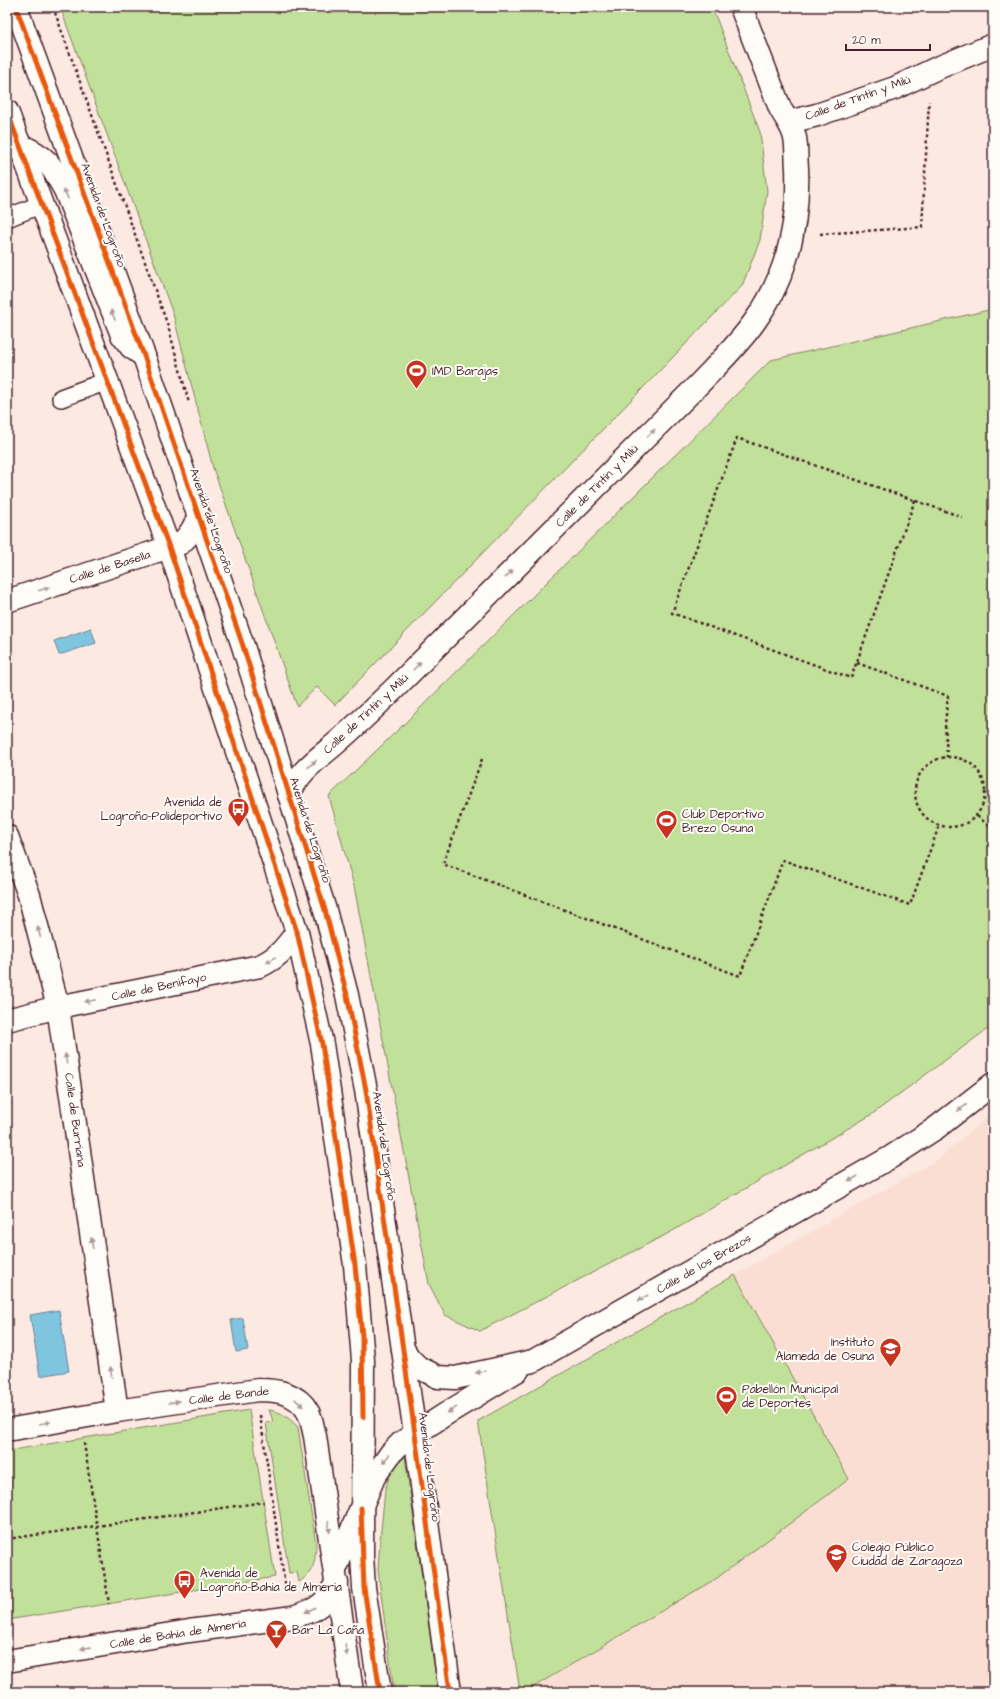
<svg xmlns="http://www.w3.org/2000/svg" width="1000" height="1699" font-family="'Architects Daughter',sans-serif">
	<rect width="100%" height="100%" fill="#fceae2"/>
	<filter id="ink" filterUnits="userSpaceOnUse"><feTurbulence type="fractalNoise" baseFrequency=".025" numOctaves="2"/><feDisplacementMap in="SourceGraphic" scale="8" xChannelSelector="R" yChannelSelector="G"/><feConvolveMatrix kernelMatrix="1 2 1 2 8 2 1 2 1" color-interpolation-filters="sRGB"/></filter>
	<g filter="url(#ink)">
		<polygon fill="#fbded3" points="993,1112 993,1692 525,1692 717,1578 849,1479 735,1275 937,1160"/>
		<g fill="#c1e19a" stroke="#868062">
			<polygon points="60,7 712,7 760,132 767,191 760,240 742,286 335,705 317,687 297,706 213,468 173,314"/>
			<polygon points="993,309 993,1025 871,1115 669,1233 480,1331 445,1315 429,1284 354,886 329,796 402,726 771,360"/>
			<polygon points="735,1275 849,1479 717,1578 525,1692 520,1692 478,1421"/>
			<polygon points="249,1410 275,1577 7,1620 7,1451"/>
			<path d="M269 1410C283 1412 289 1418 298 1427L316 1544C315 1562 315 1571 299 1582L297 1572 289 1573 266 1423 273 1421Z"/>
			<polygon points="405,1457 438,1692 394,1692 381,1594 378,1570 380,1540 385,1490 389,1477 396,1465"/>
		</g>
		<g fill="#7fc5df" stroke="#6a8397">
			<polygon points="91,628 96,643 59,655 54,641"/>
			<polygon points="59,1310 69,1371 40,1376 30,1315"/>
			<polygon points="243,1318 248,1350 236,1352 231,1320"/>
		</g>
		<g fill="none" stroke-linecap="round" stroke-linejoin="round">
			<defs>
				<g id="service">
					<polyline points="7,218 42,204"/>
					<polyline points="61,398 107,381"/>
				</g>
				<g id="minor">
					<polyline points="789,122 817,115 895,88 935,69 993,45"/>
					<path d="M7 149 18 144C46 156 51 164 65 190L122 335 131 347 144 356"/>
					<path d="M7 601 181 543C190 535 194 527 199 516"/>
					<path d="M289 795C299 769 324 755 343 737 360 722 376 706 393 690L699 384C718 364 739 344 755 321 788 275 799 223 797 168 796 159 797 148 795 138 793 127 785 118 780 108L741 7"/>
					<polyline points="7,836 29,895 58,1007 117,1411"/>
					<path d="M7 1020 58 1007 260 966C279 957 285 948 297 932"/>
					<polyline points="403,1349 409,1358 418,1367 438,1377 455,1378 533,1361 891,1157 936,1128 993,1084"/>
					<path d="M7 1430 117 1411 258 1390C277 1390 298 1393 308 1412 312 1419 313 1429 315 1436L352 1692"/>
					<polyline points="335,1570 374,1477 391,1453 401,1443 449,1412 518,1370"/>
					<polyline points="7,1661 189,1631 293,1617 313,1610 323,1603 337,1583"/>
				</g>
				<g id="secondary">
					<polyline points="16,7 144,356 243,646 325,910 347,995 366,1090 415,1434 450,1692"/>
					<polyline points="7,111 169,547 297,932 322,1044 355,1265 363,1360 362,1556 364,1588 380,1692"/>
				</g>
			</defs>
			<use href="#service" stroke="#4a1f2b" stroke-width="20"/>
			<use href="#minor" stroke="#4a1f2b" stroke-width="25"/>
			<use href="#secondary" stroke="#4a1f2b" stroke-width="25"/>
			<g stroke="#4a1f2b" stroke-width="2.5" stroke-dasharray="3 3" stroke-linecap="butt">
				<polyline points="53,7 168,326 189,403"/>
				<polyline points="820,234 922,227 929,101"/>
				<polyline points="915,500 851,678 672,613 737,438 962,517"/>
				<polyline points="857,663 948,696 945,724 947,757"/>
				<circle cx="950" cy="792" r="35"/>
				<polyline points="482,759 443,864 740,976 783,860 910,905 939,826"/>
				<polyline points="977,816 993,829"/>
				<polyline points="260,1415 284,1579 288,1591"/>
				<polyline points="84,1443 109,1604"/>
				<polyline points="7,1539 264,1502"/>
			</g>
			<use href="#service" stroke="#fdfcf7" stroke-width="17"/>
			<use href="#minor" stroke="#fdfcf7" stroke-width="22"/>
			<use href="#secondary" stroke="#fdfcf7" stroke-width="22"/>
			<defs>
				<g id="cycleway">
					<polyline points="16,7 144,356 243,646 325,910 347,995 366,1090 415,1434 450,1692"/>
					<polyline points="7,111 169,547 297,932 322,1044 355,1265 362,1336 363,1417"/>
					<polyline points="361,1508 364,1588 380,1692"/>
				</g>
			</defs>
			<use href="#cycleway" stroke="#fdfcf7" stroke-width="8"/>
			<use href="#cycleway" stroke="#e8590c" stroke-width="5"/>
		</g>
		<defs><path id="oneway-solid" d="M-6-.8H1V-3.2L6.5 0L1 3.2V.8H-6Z"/></defs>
		<g fill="#ac999b">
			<use href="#oneway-solid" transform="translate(66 194) rotate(-113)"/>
			<use href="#oneway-solid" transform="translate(113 315) rotate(-113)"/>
			<use href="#oneway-solid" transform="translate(651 433) rotate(-45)"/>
			<use href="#oneway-solid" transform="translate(509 574) rotate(-45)"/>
			<use href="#oneway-solid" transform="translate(44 589) rotate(-18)"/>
			<use href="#oneway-solid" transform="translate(417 666) rotate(-45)"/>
			<use href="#oneway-solid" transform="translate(312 764) rotate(-41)"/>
			<use href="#oneway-solid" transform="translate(39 932) rotate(-104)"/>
			<use href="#oneway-solid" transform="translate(271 960) rotate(149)"/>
			<use href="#oneway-solid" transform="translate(90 1001) rotate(168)"/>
			<use href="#oneway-solid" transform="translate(66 1059) rotate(-98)"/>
			<use href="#oneway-solid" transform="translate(962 1108) rotate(142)"/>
			<use href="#oneway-solid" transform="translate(853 1179) rotate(150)"/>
			<use href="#oneway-solid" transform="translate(92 1243) rotate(-98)"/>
			<use href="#oneway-solid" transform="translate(643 1298) rotate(150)"/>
			<use href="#oneway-solid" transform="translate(111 1372) rotate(-98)"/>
			<use href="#oneway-solid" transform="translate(481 1372) rotate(168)"/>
			<use href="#oneway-solid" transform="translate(174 1402) rotate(-8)"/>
			<use href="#oneway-solid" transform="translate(299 1403) rotate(43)"/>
			<use href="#oneway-solid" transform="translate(452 1410) rotate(148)"/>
			<use href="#oneway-solid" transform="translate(45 1423) rotate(-10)"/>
			<use href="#oneway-solid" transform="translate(386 1459) rotate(128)"/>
			<use href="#oneway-solid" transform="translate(329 1527) rotate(82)"/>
			<use href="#oneway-solid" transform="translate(310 1610) rotate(153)"/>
			<use href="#oneway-solid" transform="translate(86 1648) rotate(171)"/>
			<use href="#oneway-solid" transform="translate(346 1650) rotate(81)"/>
		</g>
	</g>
	<defs>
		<symbol id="stadium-pin" viewBox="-11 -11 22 30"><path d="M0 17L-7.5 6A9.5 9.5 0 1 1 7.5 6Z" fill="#c8321e" stroke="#fdfcf7"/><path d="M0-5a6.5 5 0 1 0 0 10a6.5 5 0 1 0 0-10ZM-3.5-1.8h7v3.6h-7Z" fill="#fff"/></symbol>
		<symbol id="bus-pin" viewBox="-11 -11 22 30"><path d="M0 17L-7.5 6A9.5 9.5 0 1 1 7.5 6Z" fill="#c8321e" stroke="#fdfcf7"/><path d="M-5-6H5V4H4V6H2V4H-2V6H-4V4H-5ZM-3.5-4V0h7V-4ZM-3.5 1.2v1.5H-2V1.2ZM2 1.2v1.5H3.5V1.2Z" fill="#fff"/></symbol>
		<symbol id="school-pin" viewBox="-11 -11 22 30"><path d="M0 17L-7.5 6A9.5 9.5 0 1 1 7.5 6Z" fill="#c8321e" stroke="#fdfcf7"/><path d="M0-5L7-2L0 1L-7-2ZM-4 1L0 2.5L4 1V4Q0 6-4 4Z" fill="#fff"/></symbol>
		<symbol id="bar-pin" viewBox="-11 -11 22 30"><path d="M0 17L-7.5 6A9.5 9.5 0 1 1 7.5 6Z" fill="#c8321e" stroke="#fdfcf7"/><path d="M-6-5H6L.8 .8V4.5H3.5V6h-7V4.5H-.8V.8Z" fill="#fff"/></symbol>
	</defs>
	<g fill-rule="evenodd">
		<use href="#stadium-pin" x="404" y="358" width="25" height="34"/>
		<use href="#bus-pin" x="226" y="796" width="25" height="34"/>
		<use href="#stadium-pin" x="654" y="808" width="25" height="34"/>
		<use href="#school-pin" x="878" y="1336" width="25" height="34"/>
		<use href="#stadium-pin" x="714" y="1384" width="25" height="34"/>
		<use href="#school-pin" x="824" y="1542" width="25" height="34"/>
		<use href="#bus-pin" x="172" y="1568" width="25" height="34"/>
		<use href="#bar-pin" x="264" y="1618" width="25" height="34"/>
	</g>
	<g text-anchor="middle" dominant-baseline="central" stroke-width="4" stroke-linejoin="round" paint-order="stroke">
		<g font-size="12" fill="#4a1f2b" stroke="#fdfcf7">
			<text transform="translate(858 98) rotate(-20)">Calle de Tintín y Milú</text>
			<text transform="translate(103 215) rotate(70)">Avenida de Logroño</text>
			<text transform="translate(597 486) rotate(-45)">Calle de Tintín y Milú</text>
			<text transform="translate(211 521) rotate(71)">Avenida de Logroño</text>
			<text transform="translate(110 567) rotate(-18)">Calle de Basella</text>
			<text transform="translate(366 714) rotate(-43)">Calle de Tintín y Milú</text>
			<text transform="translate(310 830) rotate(72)">Avenida de Logroño</text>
			<text transform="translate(159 987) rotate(-12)">Calle de Benifayo</text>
			<text transform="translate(75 1120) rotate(82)">Calle de Burriana</text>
			<text transform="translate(384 1146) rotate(82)">Avenida de Logroño</text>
			<text transform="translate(704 1264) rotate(-30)">Calle de los Brezos</text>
			<text transform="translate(229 1396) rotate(-7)">Calle de Bande</text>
			<text transform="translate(429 1467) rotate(83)">Avenida de Logroño</text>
			<text transform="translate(178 1634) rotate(-9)">Calle de Bahía de Almería</text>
		</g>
		<g font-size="12" fill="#4a1f2b" stroke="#fdfcf7" text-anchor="start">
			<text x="432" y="371">IMD Barajas</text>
			<text x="222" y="802" text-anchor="end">Avenida de<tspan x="222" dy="14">Logroño-Polideportivo</tspan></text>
			<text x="682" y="814">Club Deportivo<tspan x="682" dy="14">Brezo Osuna</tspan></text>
			<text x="874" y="1342" text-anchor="end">Instituto<tspan x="874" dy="14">Alameda de Osuna</tspan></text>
			<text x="742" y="1389">Pabellón Municipal<tspan x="742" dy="14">de Deportes</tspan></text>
			<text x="852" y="1547">Colegio Público<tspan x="852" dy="14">Ciudad de Zaragoza</tspan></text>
			<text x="200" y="1573">Avenida de<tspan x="200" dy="14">Logroño-Bahía de Almería</tspan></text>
			<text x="292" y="1630">Bar La Caña</text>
		</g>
	</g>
	<rect width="1000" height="1699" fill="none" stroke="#fdfcf7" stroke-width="24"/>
	<rect x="12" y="12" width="976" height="1675" fill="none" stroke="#4a1f2b" stroke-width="1.5" filter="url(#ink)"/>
	<path d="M846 44v6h84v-6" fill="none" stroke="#4a1f2b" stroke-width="2"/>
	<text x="852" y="44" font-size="12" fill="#4a1f2b" stroke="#fdfcf7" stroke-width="3" paint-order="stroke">20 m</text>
</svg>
